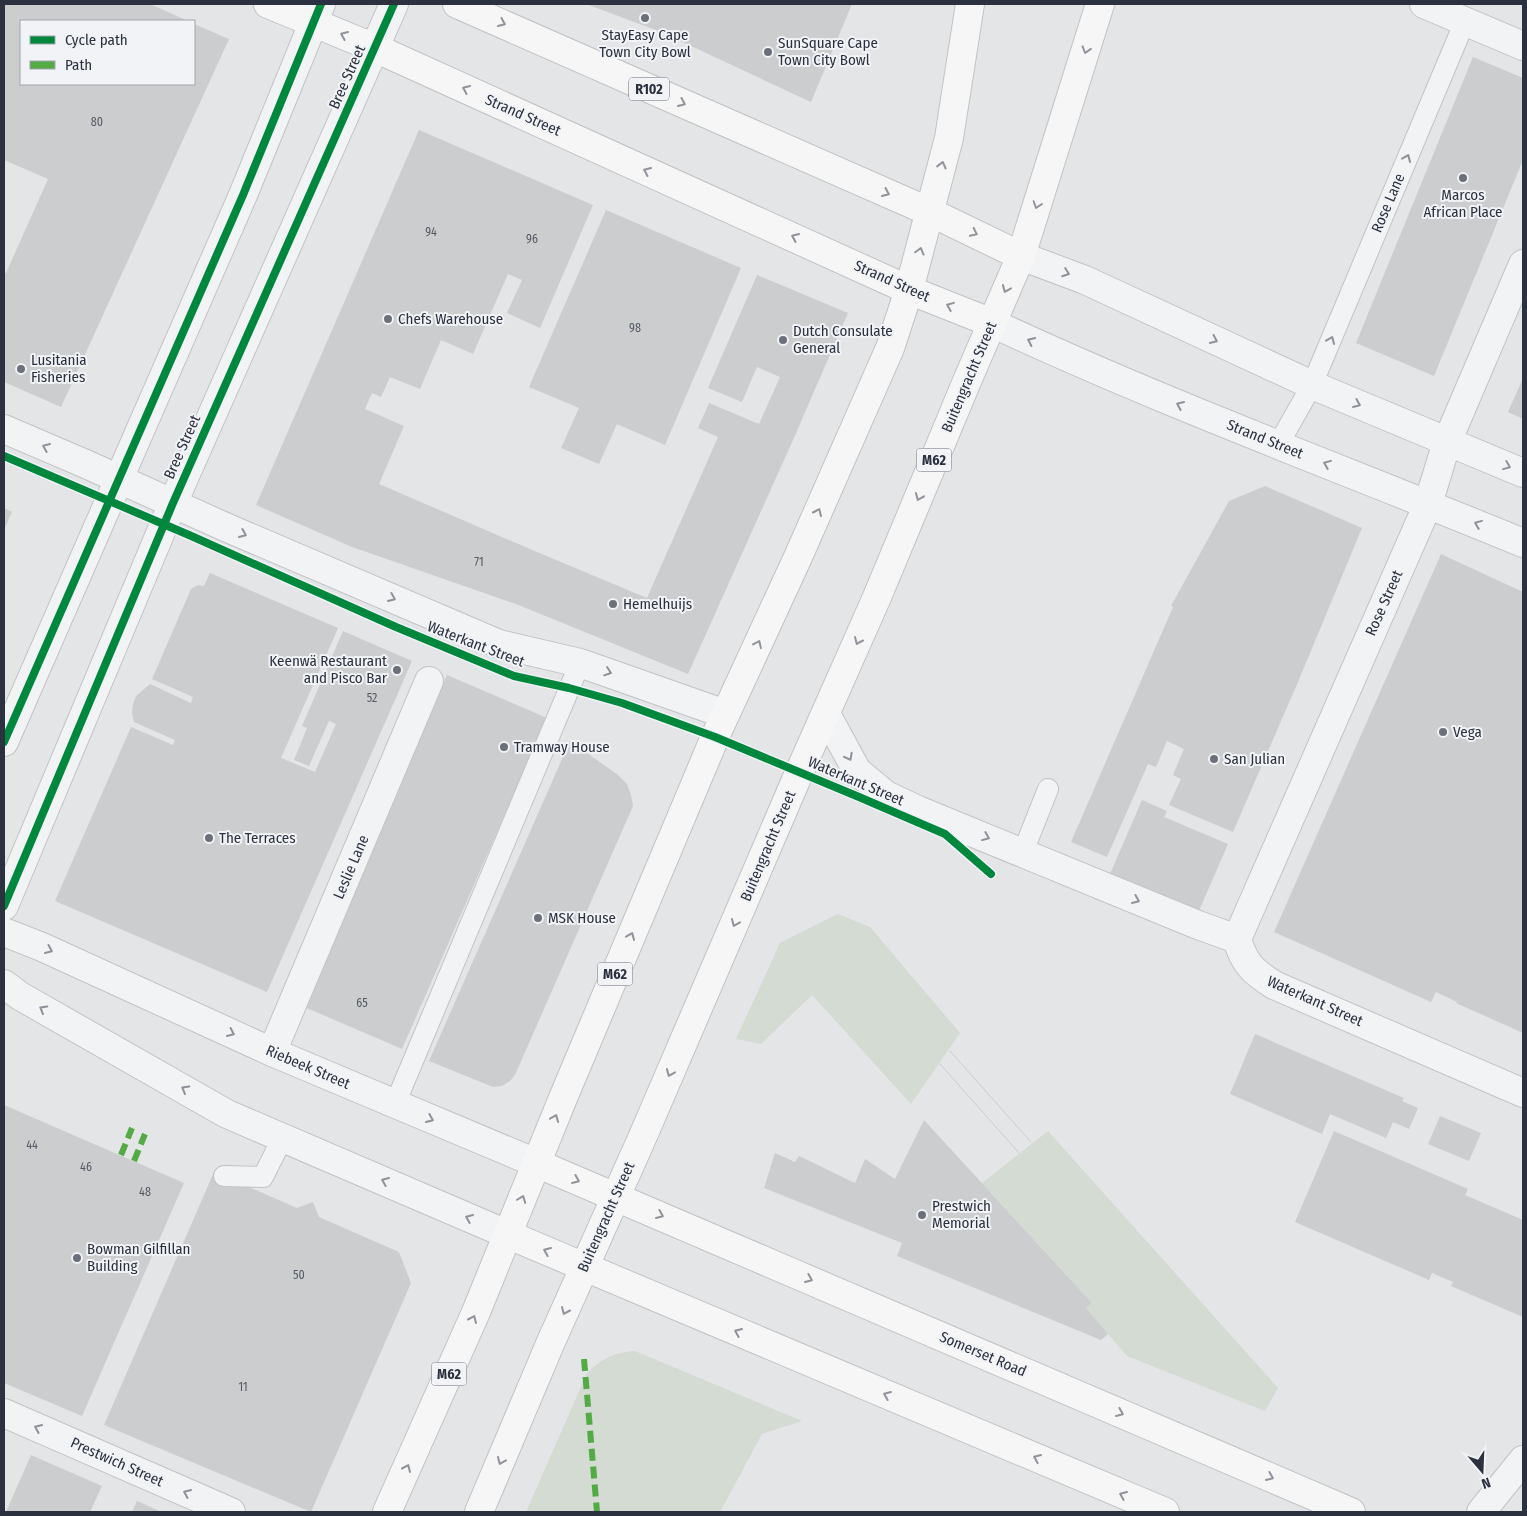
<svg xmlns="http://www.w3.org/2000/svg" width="1527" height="1516" font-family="'Fira Sans Condensed',sans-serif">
	<rect width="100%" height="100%" fill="#e3e5e7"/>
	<g fill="#d3dbd3">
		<polygon points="838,914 870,927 960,1033 911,1104 812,995 761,1044 736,1039 780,943"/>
		<polygon points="1048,1131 1278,1388 1265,1411 1127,1356 1086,1308 1092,1303 982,1183"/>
		<path d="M635 1351 802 1421 762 1434 720 1512H526L587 1373C602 1358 615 1352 635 1351Z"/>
	</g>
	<g fill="#cbcdcf">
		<polygon points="4,4 150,4 188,21 21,21 21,84 194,84 194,24 229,39 61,407 4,382 4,272 6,273 48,179 4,160"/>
		<polygon points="586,4 852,4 811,102 661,32"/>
		<polygon points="1473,57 1523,78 1523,160 1434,376 1356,343"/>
		<polygon points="419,130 593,205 540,328 507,313 522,280 508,274 473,354 441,340 420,389 390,377 381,397 372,393 365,409 404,426 379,484 537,552 647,598 718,437 698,428 709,403 759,424 780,377 757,367 742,402 708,388 757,275 848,313 793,440 688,674 516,604 352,547 256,505"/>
		<polygon points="606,210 741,268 665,445 617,424 599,464 561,448 579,408 529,387"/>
		<polygon points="1523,378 1523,419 1508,412"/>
		<polygon points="1265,486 1362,528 1298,682 1233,832 1169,805 1181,779 1173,775 1184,749 1167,741 1156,767 1148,764 1107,857 1071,842 1173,607 1171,606 1229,501"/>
		<polygon points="4,508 12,512 4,530"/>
		<polygon points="1441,554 1523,592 1523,1033 1456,1003 1457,1002 1436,992 1431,1002 1274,932"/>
		<polygon points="210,573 338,628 281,758 315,772 336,724 329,721 309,766 294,760 307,728 302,726 343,631 412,661 267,992 55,901 131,727 173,745 175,740 134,722 132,713 133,704 136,696 150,684 191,703 193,697 152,679 191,589 198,585 204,586"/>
		<polygon points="447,675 547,718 402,1049 302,1006"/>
		<polygon points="570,741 618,775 627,784 631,795 633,806 515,1075 510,1081 502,1086 493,1087 429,1061"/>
		<polygon points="1142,800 1167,811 1164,817 1228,844 1198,913 1110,874"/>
		<polygon points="1255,1034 1404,1098 1402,1101 1418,1108 1409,1129 1393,1122 1386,1138 1330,1114 1322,1134 1230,1094"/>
		<polygon points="4,1105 184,1183 82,1416 4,1383"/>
		<polygon points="1440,1116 1481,1133 1469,1161 1428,1144"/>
		<polygon points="924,1120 1092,1303 1086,1308 1108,1334 1101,1340 897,1256 902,1243 764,1188 775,1153 795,1162 799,1156 855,1183 865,1159 895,1179"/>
		<polygon points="1334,1131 1468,1189 1465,1195 1523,1220 1523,1317 1451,1286 1453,1282 1432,1273 1429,1280 1295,1222"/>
		<polygon points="214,1172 297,1208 313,1202 319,1217 399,1252 411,1283 311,1512 104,1425"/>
		<polygon points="31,1455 102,1486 90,1512 6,1512"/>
		<polygon points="137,1501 162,1512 132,1512"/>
	</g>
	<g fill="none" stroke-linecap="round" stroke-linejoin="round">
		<defs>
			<g id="service">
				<polyline points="1278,445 1312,385 1465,21"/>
				<polyline points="1023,852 1048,789"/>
				<polyline points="395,1104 580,663"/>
				<polyline points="224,1176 263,1177 283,1137"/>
			</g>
			<g id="minor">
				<polyline points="1424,4 1523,46"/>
				<polyline points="4,429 88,465 223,526 499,644 580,663 725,714"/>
				<polyline points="826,714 857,771 886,795 920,811 1198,925 1237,939"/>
				<polyline points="4,742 243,195 321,4"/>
				<polyline points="4,906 173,503 394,4"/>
				<polyline points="4,932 42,947 272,1052 536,1163"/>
				<polyline points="1237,939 1428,504 1447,442 1523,264"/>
				<path d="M1237 939C1244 963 1252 971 1274 985L1523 1093"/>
				<polyline points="4,984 20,996 227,1114 509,1235"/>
				<polyline points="272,1052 429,681"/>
				<polyline points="4,1413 231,1512"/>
				<polyline points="1481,1512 1523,1460"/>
			</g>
			<g id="tertiary">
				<polyline points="1021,256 1085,280 1312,385 1523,473"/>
				<path d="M992 323C1165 404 1346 470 1523 543"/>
			</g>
			<g id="secondary">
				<polyline points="536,1163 1351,1512"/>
				<polyline points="509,1235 1165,1512"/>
			</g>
			<g id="primary">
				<polyline points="268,4 375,48 909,290 992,323"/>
				<polyline points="457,4 930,212 1021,256"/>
				<polyline points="387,1512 476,1312 563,1098 715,737 798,557 890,348 909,290 949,138 970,4"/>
				<polyline points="479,1512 550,1344 643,1136 799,773 877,597 967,381 1021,256 1100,4"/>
			</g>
		</defs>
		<use href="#service" stroke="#c1c3c5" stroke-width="22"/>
		<use href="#minor" stroke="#c1c3c5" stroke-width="30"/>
		<use href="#tertiary" stroke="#c1c3c5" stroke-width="30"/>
		<use href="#secondary" stroke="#c1c3c5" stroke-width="30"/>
		<use href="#primary" stroke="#c0c2c4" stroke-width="30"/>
		<use href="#service" stroke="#f2f3f4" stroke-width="20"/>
		<use href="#minor" stroke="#f2f3f4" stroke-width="28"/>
		<use href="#tertiary" stroke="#f2f3f4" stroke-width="28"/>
		<use href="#secondary" stroke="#f6f6f6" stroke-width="28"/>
		<use href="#primary" stroke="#f6f6f6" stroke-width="28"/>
		<g stroke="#cbcccf" stroke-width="1">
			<polyline points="950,1051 1031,1142"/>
			<polyline points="940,1064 1019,1153"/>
		</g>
		<g stroke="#54ab46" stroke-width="6" stroke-dasharray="12 6" stroke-linecap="butt">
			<polyline points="121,1155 132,1128"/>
			<polyline points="134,1161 145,1134"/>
			<polyline points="584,1359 597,1512"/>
		</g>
		<defs>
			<g id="cycleway">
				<polyline points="4,456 189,535 396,627 514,676 569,688 622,703 715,737 859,797 945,834 991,874"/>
				<polyline points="4,742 243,195 321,4"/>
				<polyline points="4,906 173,503 394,4"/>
			</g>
		</defs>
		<use href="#cycleway" stroke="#f1f3f6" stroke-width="11"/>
		<use href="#cycleway" stroke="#00873e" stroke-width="8"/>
	</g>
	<defs><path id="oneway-chevron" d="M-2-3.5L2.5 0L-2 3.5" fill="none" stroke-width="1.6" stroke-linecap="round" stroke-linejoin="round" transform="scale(1.25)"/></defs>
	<g stroke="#90949a">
		<use href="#oneway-chevron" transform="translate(502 23) rotate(24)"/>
		<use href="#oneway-chevron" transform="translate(344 35) rotate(-157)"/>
		<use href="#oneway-chevron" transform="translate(1086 50) rotate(107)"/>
		<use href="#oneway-chevron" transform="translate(466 89) rotate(-156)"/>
		<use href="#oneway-chevron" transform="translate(682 103) rotate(24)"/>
		<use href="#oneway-chevron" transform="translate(942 165) rotate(-76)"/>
		<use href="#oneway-chevron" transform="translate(647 171) rotate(-156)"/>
		<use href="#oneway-chevron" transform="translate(886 193) rotate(24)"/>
		<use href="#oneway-chevron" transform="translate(1037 205) rotate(108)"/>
		<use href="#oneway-chevron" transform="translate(974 233) rotate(26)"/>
		<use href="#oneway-chevron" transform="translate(795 237) rotate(-156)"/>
		<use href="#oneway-chevron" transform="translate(920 251) rotate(-75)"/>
		<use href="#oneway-chevron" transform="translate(1006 289) rotate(113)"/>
		<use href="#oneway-chevron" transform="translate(950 306) rotate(-158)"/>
		<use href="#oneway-chevron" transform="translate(919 497) rotate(112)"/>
		<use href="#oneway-chevron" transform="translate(818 512) rotate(-66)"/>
		<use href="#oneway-chevron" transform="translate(858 641) rotate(114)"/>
		<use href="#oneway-chevron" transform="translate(758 644) rotate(-65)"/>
		<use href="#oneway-chevron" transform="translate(735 923) rotate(113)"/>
		<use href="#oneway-chevron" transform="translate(631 936) rotate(-67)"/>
		<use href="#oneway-chevron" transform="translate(670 1073) rotate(113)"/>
		<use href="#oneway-chevron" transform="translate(555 1118) rotate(-68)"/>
		<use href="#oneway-chevron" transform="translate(576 1180) rotate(23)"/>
		<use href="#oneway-chevron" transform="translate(522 1199) rotate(-69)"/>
		<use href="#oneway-chevron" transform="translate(660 1215) rotate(23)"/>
		<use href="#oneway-chevron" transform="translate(547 1251) rotate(-157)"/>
		<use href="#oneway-chevron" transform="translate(809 1279) rotate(23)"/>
		<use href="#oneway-chevron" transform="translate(565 1311) rotate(114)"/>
		<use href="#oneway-chevron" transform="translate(473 1319) rotate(-66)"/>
		<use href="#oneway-chevron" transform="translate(738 1332) rotate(-157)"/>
		<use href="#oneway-chevron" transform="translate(887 1395) rotate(-157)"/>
		<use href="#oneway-chevron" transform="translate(1120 1413) rotate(23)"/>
		<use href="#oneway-chevron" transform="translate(1037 1458) rotate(-157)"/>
		<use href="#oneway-chevron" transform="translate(501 1461) rotate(113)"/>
		<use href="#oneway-chevron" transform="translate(407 1468) rotate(-66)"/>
		<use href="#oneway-chevron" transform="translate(1270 1477) rotate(23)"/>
		<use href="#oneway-chevron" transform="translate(1123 1495) rotate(-157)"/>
	</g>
	<g stroke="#8e929a">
		<use href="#oneway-chevron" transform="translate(1407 158) rotate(-67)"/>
		<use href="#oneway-chevron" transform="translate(1066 273) rotate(20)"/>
		<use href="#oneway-chevron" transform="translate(1214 340) rotate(25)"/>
		<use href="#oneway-chevron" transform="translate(1331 340) rotate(-67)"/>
		<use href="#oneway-chevron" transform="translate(1031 341) rotate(-155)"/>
		<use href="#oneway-chevron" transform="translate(1357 404) rotate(23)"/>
		<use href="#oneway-chevron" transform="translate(1180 405) rotate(-157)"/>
		<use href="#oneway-chevron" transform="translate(46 447) rotate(-157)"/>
		<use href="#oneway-chevron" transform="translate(1327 464) rotate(-158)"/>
		<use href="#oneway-chevron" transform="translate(1507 466) rotate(22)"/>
		<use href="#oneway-chevron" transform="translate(1478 524) rotate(-158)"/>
		<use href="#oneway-chevron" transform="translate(243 534) rotate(23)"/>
		<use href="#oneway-chevron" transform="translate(392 598) rotate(23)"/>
		<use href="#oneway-chevron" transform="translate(608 672) rotate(19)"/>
		<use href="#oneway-chevron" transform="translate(849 757) rotate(62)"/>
		<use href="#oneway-chevron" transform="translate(986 837) rotate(22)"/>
		<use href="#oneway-chevron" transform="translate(1136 900) rotate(23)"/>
		<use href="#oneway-chevron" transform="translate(49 950) rotate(24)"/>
		<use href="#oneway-chevron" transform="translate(43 1009) rotate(-150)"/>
		<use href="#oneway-chevron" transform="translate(231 1033) rotate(25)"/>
		<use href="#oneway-chevron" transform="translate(185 1089) rotate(-150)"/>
		<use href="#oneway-chevron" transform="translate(430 1119) rotate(23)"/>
		<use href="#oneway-chevron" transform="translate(385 1181) rotate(-157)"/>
		<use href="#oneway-chevron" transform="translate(469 1218) rotate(-157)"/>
		<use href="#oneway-chevron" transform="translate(38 1428) rotate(-156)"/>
		<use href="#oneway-chevron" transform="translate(187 1493) rotate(-156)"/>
	</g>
	<g fill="#6b707a" stroke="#f1f3f6" stroke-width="2">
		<circle cx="645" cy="18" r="5"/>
		<circle cx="768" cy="52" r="5"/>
		<circle cx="1463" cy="178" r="5"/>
		<circle cx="388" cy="319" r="5"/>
		<circle cx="783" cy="340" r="5"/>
		<circle cx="21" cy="369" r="5"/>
		<circle cx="613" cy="604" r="5"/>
		<circle cx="397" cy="670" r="5"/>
		<circle cx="1443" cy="732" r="5"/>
		<circle cx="504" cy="747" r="5"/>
		<circle cx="1214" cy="759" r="5"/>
		<circle cx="209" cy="838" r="5"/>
		<circle cx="538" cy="918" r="5"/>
		<circle cx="922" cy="1215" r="5"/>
		<circle cx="77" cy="1258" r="5"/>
	</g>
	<g text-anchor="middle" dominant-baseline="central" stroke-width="4" stroke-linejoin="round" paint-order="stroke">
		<g font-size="12" fill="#545964">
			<text x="97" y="122">80</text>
			<text x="431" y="232">94</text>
			<text x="532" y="239">96</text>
			<text x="635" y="328">98</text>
			<text x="479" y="562">71</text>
			<text x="372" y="698">52</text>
			<text x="362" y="1003">65</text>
			<text x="32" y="1145">44</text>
			<text x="86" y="1167">46</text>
			<text x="145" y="1192">48</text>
			<text x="299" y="1275">50</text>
			<text x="243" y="1387">11</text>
		</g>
		<g fill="#f1f3f6" stroke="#666b76" stroke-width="1">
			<rect x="629" y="77.5" width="40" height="23" rx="4"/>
			<rect x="916.5" y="448.5" width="35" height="23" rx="4"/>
			<rect x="597.5" y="962.5" width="35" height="23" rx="4"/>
			<rect x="431.5" y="1362.5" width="35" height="23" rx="4"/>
		</g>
		<g font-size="14" font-weight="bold" fill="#2b313f">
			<text x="649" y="89">R102</text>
			<text x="934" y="460">M62</text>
			<text x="615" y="974">M62</text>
			<text x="449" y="1374">M62</text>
		</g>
		<g font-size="15" fill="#2b313f" stroke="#f1f3f6" text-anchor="start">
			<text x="645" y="35" text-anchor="middle">StayEasy Cape<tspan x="645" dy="17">Town City Bowl</tspan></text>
			<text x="778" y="43">SunSquare Cape<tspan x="778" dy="17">Town City Bowl</tspan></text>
			<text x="1463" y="195" text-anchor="middle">Marcos<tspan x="1463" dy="17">African Place</tspan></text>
			<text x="398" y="319">Chefs Warehouse</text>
			<text x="793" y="331">Dutch Consulate<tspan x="793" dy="17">General</tspan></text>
			<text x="31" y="360">Lusitania<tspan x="31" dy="17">Fisheries</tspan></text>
			<text x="623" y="604">Hemelhuijs</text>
			<text x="387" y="661" text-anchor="end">Keenwä Restaurant<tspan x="387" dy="17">and Pisco Bar</tspan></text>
			<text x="1453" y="732">Vega</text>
			<text x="514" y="747">Tramway House</text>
			<text x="1224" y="759">San Julian</text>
			<text x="219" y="838">The Terraces</text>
			<text x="548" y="918">MSK House</text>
			<text x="932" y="1206">Prestwich<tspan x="932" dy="17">Memorial</tspan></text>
			<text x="87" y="1249">Bowman Gilfillan<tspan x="87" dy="17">Building</tspan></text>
		</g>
		<g font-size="15" fill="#2b313f" stroke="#f1f3f6">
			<text transform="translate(347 77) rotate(-66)">Bree Street</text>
			<text transform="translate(523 115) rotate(24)">Strand Street</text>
			<text transform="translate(1388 203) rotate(-67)">Rose Lane</text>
			<text transform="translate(892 281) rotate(24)">Strand Street</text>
			<text transform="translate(969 377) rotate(-67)">Buitengracht Street</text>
			<text transform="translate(1265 439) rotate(22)">Strand Street</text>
			<text transform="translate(182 447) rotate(-66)">Bree Street</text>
			<text transform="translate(1384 603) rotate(-66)">Rose Street</text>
			<text transform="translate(476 644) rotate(21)">Waterkant Street</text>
			<text transform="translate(856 781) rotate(23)">Waterkant Street</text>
			<text transform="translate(768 846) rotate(-67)">Buitengracht Street</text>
			<text transform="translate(351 867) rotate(-67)">Leslie Lane</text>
			<text transform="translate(1315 1001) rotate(24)">Waterkant Street</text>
			<text transform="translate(308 1067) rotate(23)">Riebeek Street</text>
			<text transform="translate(606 1217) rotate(-66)">Buitengracht Street</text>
			<text transform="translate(983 1354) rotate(23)">Somerset Road</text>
			<text transform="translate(117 1462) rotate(24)">Prestwich Street</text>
		</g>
	</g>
	<rect width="1527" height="1516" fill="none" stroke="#2b313f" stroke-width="10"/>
	<rect x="20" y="20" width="175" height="65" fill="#f1f3f6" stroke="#a2a5ad"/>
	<rect x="30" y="36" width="25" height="8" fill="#00873e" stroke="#a2a5ad"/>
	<text x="65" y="45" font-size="15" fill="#2b313f">Cycle path</text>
	<rect x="30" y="61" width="25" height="8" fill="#54ab46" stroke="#a2a5ad"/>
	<text x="65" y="70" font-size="15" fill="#2b313f">Path</text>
	<g transform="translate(1482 1471) rotate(161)" stroke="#f1f3f6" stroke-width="4" paint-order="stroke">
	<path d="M0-4L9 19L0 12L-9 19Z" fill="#2b313f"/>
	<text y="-8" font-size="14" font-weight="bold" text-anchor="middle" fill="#2b313f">N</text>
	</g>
</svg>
